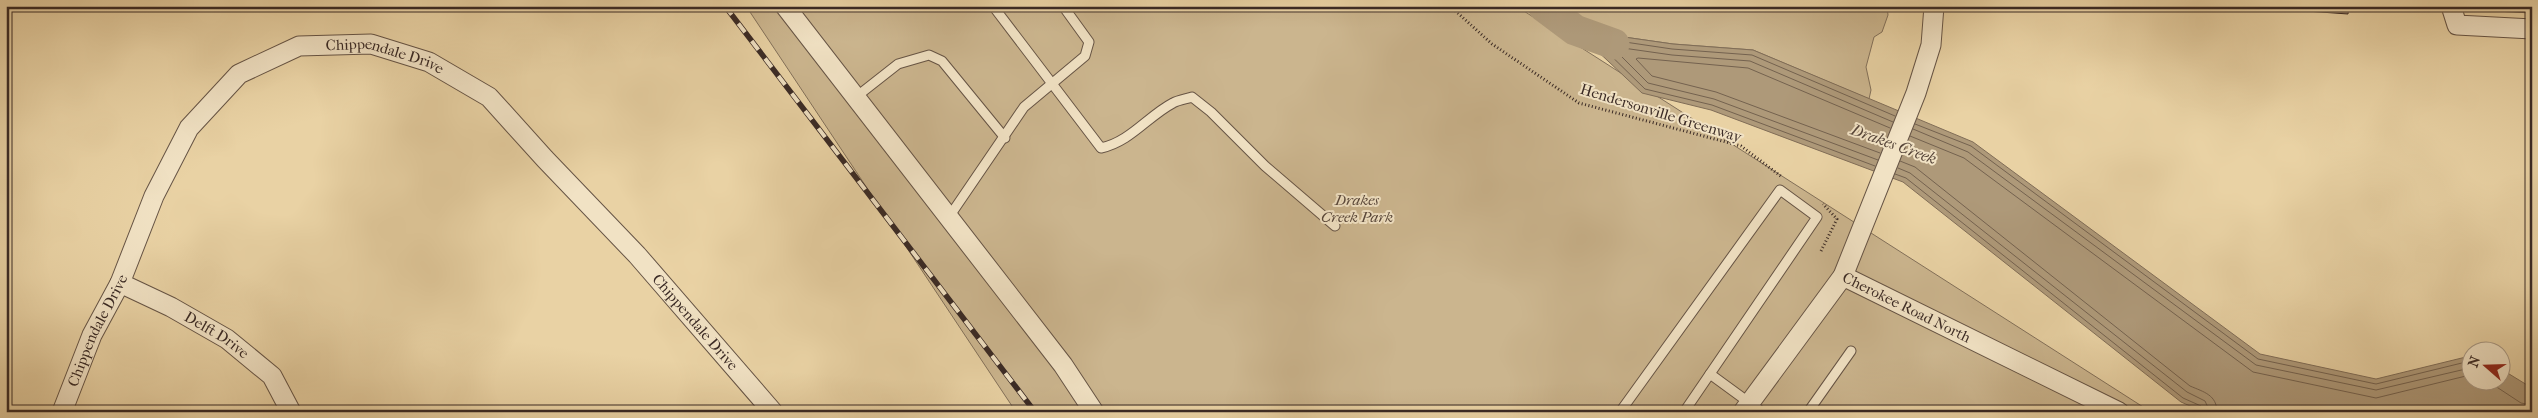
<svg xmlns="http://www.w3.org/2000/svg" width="2538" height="418" font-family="'IM FELL French Canon',serif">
	<rect width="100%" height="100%" fill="#e9d2a4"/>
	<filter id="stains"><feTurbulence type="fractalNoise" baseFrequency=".004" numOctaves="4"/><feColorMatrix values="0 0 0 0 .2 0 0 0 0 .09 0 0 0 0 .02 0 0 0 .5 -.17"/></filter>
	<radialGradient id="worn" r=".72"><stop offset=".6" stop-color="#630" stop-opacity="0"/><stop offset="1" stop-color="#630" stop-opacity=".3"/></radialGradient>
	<g fill="#cbb58e" stroke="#82705a">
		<polygon points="746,6 1516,6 2151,412 1016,412"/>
		<polygon points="1543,6 1887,6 1888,15 1882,32 1874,37 1866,67 1871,90 1869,99 1753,50 1673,44 1575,30"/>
	</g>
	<polygon fill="#ae9979" stroke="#806d57" points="1575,30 1673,44 1753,50 1973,142 2260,354 2376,379 2470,356 2470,380 2500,380 2501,369 2532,388 2532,412 2204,412 2181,402 1903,182 1711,110 1642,93"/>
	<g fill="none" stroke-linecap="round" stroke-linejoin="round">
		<g stroke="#74624f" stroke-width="1">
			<polyline points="1915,124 1971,146 2258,359 2376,384 2470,361"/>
			<polyline points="1913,129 1968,152 2256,365 2376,390 2470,368"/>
			<polyline points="1910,136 1964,158 2253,372 2376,398 2470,375"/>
			<polyline points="1880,153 1716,92 1652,76 1636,59 1638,58 1748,68 1890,128"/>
			<polyline points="1878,160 1714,99 1648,83 1614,49 1616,47 1672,55 1750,61 1893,122"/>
			<path d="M1900 161 1915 167 2190 386C2204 392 2217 395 2217 412"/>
			<polyline points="1875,166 1712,105 1645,89 1595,40 1598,38 1672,49 1752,55 1895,116"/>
			<polyline points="1898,168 1910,173 2187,392 2205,401 2210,412"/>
			<polyline points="1895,174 1906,178 2183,398 2201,406 2204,412"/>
			<polyline points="2486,380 2521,403 2532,405"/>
		</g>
		<polyline stroke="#ae9979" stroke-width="31" points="1543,6 1575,30 1614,44"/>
	</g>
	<g fill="#958167" stroke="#3a2a25">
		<polygon points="2266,6 2349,6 2348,14 2265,8"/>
		<polygon points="2477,6 2532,6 2532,13 2477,10"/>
	</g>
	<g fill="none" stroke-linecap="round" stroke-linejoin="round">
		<defs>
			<g id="lane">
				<path d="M993 6 1101 148C1130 142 1148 116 1173 103 1178 100 1186 99 1192 97L1211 112 1265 166 1335 226"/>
				<polyline points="856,97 898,64 929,55 942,61 1005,138"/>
				<polyline points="949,217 1024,107 1085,56 1089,42 1063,6"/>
				<polyline points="1710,374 1762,412"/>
				<polyline points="1620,412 1780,190 1817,217 1684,412"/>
				<polyline points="1808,412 1851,351"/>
			</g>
			<g id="street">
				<polyline points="785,6 1063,365 1094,412"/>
				<polyline points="2451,6 2457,25 2532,29"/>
				<path id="s1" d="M1843 276 2119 412"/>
				<path id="s2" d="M120 283 171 307 227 339 272 376 291 412"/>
				<path id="s3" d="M62 412 92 335 120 283 154 196 189 128 239 74 299 46 371 44 429 62 489 97 545 159 637 255 773 412"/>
				<polyline points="1743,412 1843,276 1916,93 1931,45 1934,6"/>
			</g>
		</defs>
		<use href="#lane" stroke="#665445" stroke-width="11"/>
		<use href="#street" stroke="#665445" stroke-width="21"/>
		<g stroke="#3a2a25" stroke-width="3" stroke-dasharray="1 2.5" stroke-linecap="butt">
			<polyline points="1450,6 1492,44 1579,103 1741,146 1782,177"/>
			<polyline points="1821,251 1837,219 1823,204"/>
		</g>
		<use href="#lane" stroke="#f1e2c4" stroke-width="9"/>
		<use href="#street" stroke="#f1e2c4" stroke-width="19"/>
		<defs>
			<polyline id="rail" points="725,6 1035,412"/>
		</defs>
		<use href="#rail" stroke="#3a2a25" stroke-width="5.5"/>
		<use href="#rail" stroke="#f1e2c4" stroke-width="4" stroke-dasharray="11" stroke-linecap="butt"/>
	</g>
	<g text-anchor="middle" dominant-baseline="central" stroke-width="4" stroke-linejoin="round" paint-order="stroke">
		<g font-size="15" fill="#3a2a25" stroke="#f1e2c4">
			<text stroke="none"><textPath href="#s3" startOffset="539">Chippendale Drive</textPath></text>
			<text transform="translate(1661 113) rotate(17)">Hendersonville Greenway</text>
			<text stroke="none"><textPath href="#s1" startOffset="71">Cherokee Road North</textPath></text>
			<text stroke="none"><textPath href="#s3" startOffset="959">Chippendale Drive</textPath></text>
			<text stroke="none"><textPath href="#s3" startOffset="89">Chippendale Drive</textPath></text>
			<text stroke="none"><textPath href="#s2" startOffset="110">Delft Drive</textPath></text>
		</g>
		<g font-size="15" font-style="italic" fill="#57463a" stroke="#f1e2c4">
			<text x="1357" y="200">Drakes<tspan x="1357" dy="17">Creek Park</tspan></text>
		</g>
		<g font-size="16" font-style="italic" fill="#57463a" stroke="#f1e2c4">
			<text transform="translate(1894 144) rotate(20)">Drakes Creek</text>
		</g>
	</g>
	<rect width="2538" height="418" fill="none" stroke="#e9d2a4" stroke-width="25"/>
	<rect x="8" y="8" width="2523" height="403" fill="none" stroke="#3a2a25" stroke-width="2.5"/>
	<rect x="12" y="12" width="2513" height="393" fill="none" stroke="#3a2a25"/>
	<g transform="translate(2486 366) rotate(290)"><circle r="24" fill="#f1e2c4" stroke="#a89884"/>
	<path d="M0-4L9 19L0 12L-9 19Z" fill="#8f2418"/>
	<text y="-8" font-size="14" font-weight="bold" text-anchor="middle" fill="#3a2a25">N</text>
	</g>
	<rect width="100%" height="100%" filter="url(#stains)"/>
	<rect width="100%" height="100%" fill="url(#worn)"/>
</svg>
